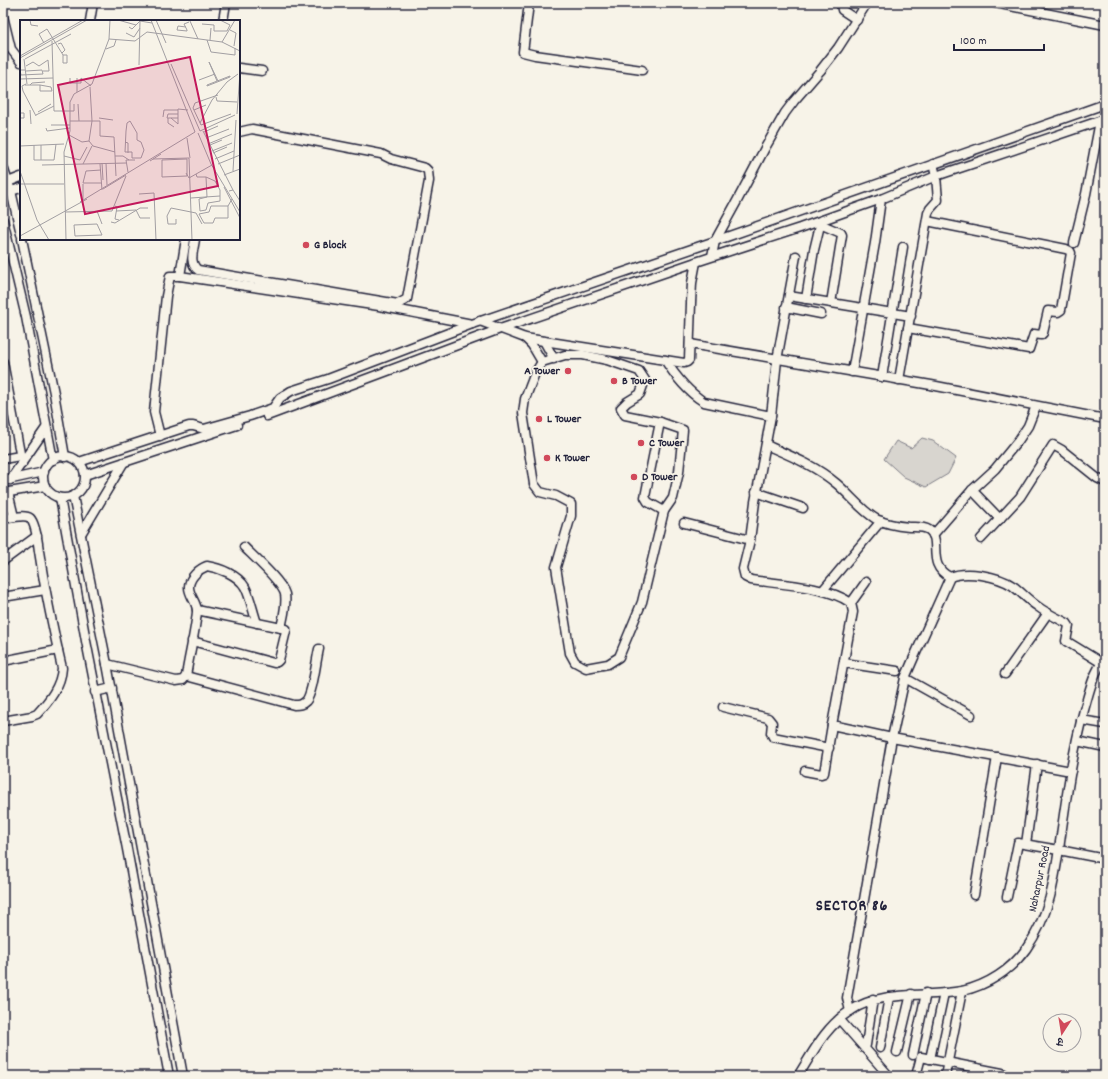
<svg xmlns="http://www.w3.org/2000/svg" width="1108" height="1079" font-family="Dekko,'Playpen Sans Deva',sans-serif">
	<rect width="100%" height="100%" fill="#f7f3e8"/>
	<filter id="ink" filterUnits="userSpaceOnUse"><feTurbulence type="fractalNoise" baseFrequency=".025" numOctaves="2"/><feDisplacementMap in="SourceGraphic" scale="8" xChannelSelector="R" yChannelSelector="G"/><feConvolveMatrix kernelMatrix="1 2 1 2 8 2 1 2 1" color-interpolation-filters="sRGB"/></filter>
	<g filter="url(#ink)">
		<polygon fill="#d8d5cf" stroke="#7d7c85" points="922,438 933,441 956,458 948,474 926,487 904,477 884,459 896,441 911,448"/>
		<g fill="none" stroke-linecap="round" stroke-linejoin="round">
			<defs>
				<g id="minor">
					<polyline points="529,3 523,52 535,55 642,70"/>
					<polyline points="841,3 842,10 857,20"/>
					<polyline points="995,3 1105,25"/>
					<polyline points="3,16 11,49 21,62"/>
					<polyline points="90,21 93,3"/>
					<polyline points="223,21 226,3"/>
					<polyline points="239,68 262,71"/>
					<polyline points="3,167 11,191 21,234"/>
					<polyline points="8,182 21,177"/>
					<polyline points="11,191 21,188"/>
					<polyline points="3,220 26,317 53,460"/>
					<polyline points="820,224 841,233 842,235 831,303"/>
					<polyline points="22,239 54,393 65,457"/>
					<polyline points="186,239 180,276 379,306 472,324"/>
					<path d="M195 239C194 249 188 263 198 270L398 304 407 299 429 181 428 171 425 168 391 159 381 154 252 129 239 132"/>
					<polyline points="1074,243 1086,194 1100,121"/>
					<polyline points="712,256 715,241 737,201 765,148 785,113 794,101 820,71 838,48 867,3"/>
					<polyline points="789,296 911,316"/>
					<polyline points="806,299 814,250 821,221"/>
					<polyline points="786,307 821,314"/>
					<polyline points="480,321 525,338 684,363 687,362 689,360 691,303 692,283 696,262"/>
					<polyline points="908,328 1029,349 1034,334 1041,335 1043,333 1048,311 1058,312 1061,310 1071,253 1070,251 1066,249 927,221"/>
					<polyline points="525,338 532,345 542,362"/>
					<polyline points="544,341 554,359"/>
					<polyline points="690,344 931,385 1105,419"/>
					<polygon points="565,355 583,355 607,360 639,371 645,380 640,394 627,402 621,408 625,415 660,422 683,430 679,472 673,498 664,511 642,602 619,657 608,664 586,668 575,662 570,653 556,567 571,516 571,504 556,496 540,492 534,484 523,413 525,399 535,373 542,362"/>
					<path d="M665 360C676 377 687 391 704 402L771 416 777 360 796 256"/>
					<polyline points="3,362 22,464"/>
					<polyline points="852,372 875,243 881,199"/>
					<polyline points="882,377 903,247"/>
					<polyline points="899,380 928,213 930,209 938,200 936,176 933,164"/>
					<polyline points="3,405 11,403"/>
					<polyline points="267,416 500,329 696,262 800,228 881,199 936,176 1105,119"/>
					<path d="M771 416 755 502 750 540 743 569 745 577 751 580C780 584 828 586 851 603L853 612 832 725 892 738 1071 771"/>
					<polyline points="660,422 645,497 648,502 664,511"/>
					<polyline points="160,436 154,412 166,296 170,276 180,276"/>
					<path d="M766 445C791 456 816 466 837 484 850 495 861 510 876 519 886 524 898 526 909 527 916 527 923 526 929 530 943 540 925 565 950 577"/>
					<circle cx="64" cy="477" r="21"/>
					<polyline points="3,459 20,456"/>
					<polyline points="79,462 189,426 193,426 204,429 250,416 273,408 280,398 291,391 328,379 472,324 715,241 1105,104"/>
					<polyline points="85,475 237,425"/>
					<polyline points="10,480 46,428"/>
					<polyline points="3,481 44,472"/>
					<polyline points="972,490 1000,519"/>
					<polyline points="8,492 14,517"/>
					<polyline points="756,492 803,508"/>
					<polyline points="3,493 45,486"/>
					<polyline points="73,496 107,664 183,1076"/>
					<polyline points="60,498 86,641 127,849 169,1076"/>
					<path d="M3 519C9 518 25 514 30 518 36 524 38 543 39 551 45 590 53 629 62 668 61 686 49 701 37 714L32 716 3 721"/>
					<polyline points="684,523 750,540"/>
					<polyline points="81,534 124,462"/>
					<polyline points="933,535 972,490 995,469 1018,441 1028,426 1036,406"/>
					<polyline points="981,539 1020,497 1053,445 1062,450 1097,478 1105,482"/>
					<path d="M244 547C254 557 282 582 285 594 287 605 283 617 281 628"/>
					<polyline points="3,561 37,536"/>
					<polyline points="823,590 881,521"/>
					<polyline points="3,597 45,590"/>
					<polyline points="851,603 866,582"/>
					<polyline points="192,641 274,663 277,662 279,660 286,631 286,629 197,610"/>
					<polyline points="3,661 58,650"/>
					<polyline points="844,663 897,671"/>
					<path d="M107 664 176 681 183 680 186 676C189 656 195 633 197 612 198 603 188 595 189 586 190 577 199 569 207 566 220 568 238 575 245 587 250 596 253 612 257 623"/>
					<polyline points="1005,674 1048,613"/>
					<path d="M186 676 294 705C299 705 302 705 306 701 313 693 316 661 319 649"/>
					<polyline points="905,678 971,715"/>
					<polyline points="95,692 112,688"/>
					<polyline points="723,707 768,718 772,723 771,733 773,737 829,748"/>
					<polyline points="1081,720 1105,724"/>
					<polyline points="1077,741 1105,747"/>
					<polyline points="805,771 821,774 824,773 832,725"/>
					<polyline points="1026,844 1037,764"/>
					<polyline points="974,895 997,757"/>
					<polyline points="1007,897 1018,843 1059,850 1105,859"/>
					<path d="M850 1011 847 998 892 738 905 678 915 655 950 577C966 570 998 576 1013 586 1021 592 1028 600 1037 606 1046 613 1057 618 1067 623L1069 626 1066 641 1102 663"/>
					<polyline points="840,1020 889,1076"/>
					<polyline points="866,1045 873,999"/>
					<polyline points="880,1048 889,997"/>
					<polyline points="897,1052 911,994"/>
					<polyline points="913,1055 926,993"/>
					<polyline points="930,1059 944,993"/>
					<path d="M798 1076C813 1052 826 1026 850 1011 884 989 925 998 962 991 988 985 1011 970 1026 949 1051 914 1055 876 1061 835 1067 793 1073 750 1084 710 1089 693 1093 673 1104 660"/>
					<polyline points="916,1076 921,1057 1002,1073 1004,1074 1005,1076"/>
					<polyline points="945,1076 962,991"/>
					<polyline points="975,1076 977,1068"/>
				</g>
			</defs>
			<use href="#minor" stroke="#22223b" stroke-width="11"/>
			<use href="#minor" stroke="#f7f3e8" stroke-width="8"/>
		</g>
	</g>
	<g fill="#d1495b" stroke="#f7f3e8" stroke-width="1.5">
		<circle cx="306" cy="245" r="4"/>
		<circle cx="568" cy="371" r="4"/>
		<circle cx="614" cy="381" r="4"/>
		<circle cx="539" cy="419" r="4"/>
		<circle cx="641" cy="443" r="4"/>
		<circle cx="547" cy="458" r="4"/>
		<circle cx="634" cy="477" r="4"/>
	</g>
	<g text-anchor="middle" dominant-baseline="central" stroke-width="3.5" stroke-linejoin="round" paint-order="stroke">
		<g font-size="12" font-weight="bold" fill="#22223b" stroke="#f7f3e8" text-anchor="start">
			<text x="314" y="245">G Block</text>
			<text x="560" y="371" text-anchor="end">A Tower</text>
			<text x="622" y="381">B Tower</text>
			<text x="547" y="419">L Tower</text>
			<text x="649" y="443">C Tower</text>
			<text x="555" y="458">K Tower</text>
			<text x="642" y="477">D Tower</text>
		</g>
		<g font-size="12" fill="#22223b" stroke="#f7f3e8">
			<text transform="translate(1040 879) rotate(-78)">Naharpur Road</text>
		</g>
		<g font-size="16" font-weight="bold" letter-spacing="1" fill="#22223b" stroke="#f7f3e8">
			<text x="852" y="906">SECTOR 86</text>
		</g>
	</g>
	<g transform="translate(20 20)">
		<rect width="220" height="220" fill="#f7f3e8"/>
		<path fill="none" stroke="#a29fa3" stroke-width="1" d="M10 0 11 5 18 6M98 0 116 5M136 0 146 23M170 1 178 19M182 4 194 5V11H207L210 5 200 0M109 7 112 9 120 1 132 3M166 7 158 6 157 10 167 11V10L164 4 169 2M210 10 216 13 214 26M106 13 114 17 120 8M89 19 115 21 127 12 202 22 220 31M187 20 191 32 215 35V28M190 20 191 8M32 21 34 91H54V84M202 22 215 0M24 23 19 14 27 9 43 35V43H47V35H43M38 24 41 23 45 30 42 33M86 29 94 26 96 20M0 36 63 0M0 38 67 0M4 39 7 64M5 39 51 14M151 44 180 111M119 45 120 0M6 46 13 42 19 46 28 40 29 51H23M5 50H0L1 55 23 54 22 50 6 51M210 56V57L187 66V65ZM50 58V63H61V58L71 66M57 58V72M0 59 33 58M179 60 195 54M197 61 189 42 198 61M6 64 2 66 3 71 16 96M5 65H20L31 67 32 71H20V65M10 65 12 63 25 62M198 75 175 83 173 88 181 105 211 94M196 77 197 81 217 82M58 84 59 101M10 90 11 104M174 90 186 85M18 92 31 84M0 93H4V98H0M158 94H148L147 98H158M217 94 220 52M16 95 34 86M143 97 144 90H158M79 98 93 100M148 98V103L154 107M151 98 158 104V89L168 90M50 101H80V116L94 117 95 136M110 101 117 113V120L121 122 124 130 121 138H112V132H105L106 111 107 103ZM180 103 192 80 207 62 218 54M31 105H50M26 108 27 111 50 108M180 111 215 95M183 111 213 170M184 112 198 106M178 113 191 144 220 192M49 115 62 122 69 121 72 101 70 67M167 118 170 138M186 118 209 109M69 121 73 126 95 132M105 122 108 123V133M188 124 212 114M14 125V140H34M21 125V140M190 125 202 120M0 126 44 124M192 131 212 123M193 133 207 127M44 136 60 140 67 127M133 139 169 138 172 220M167 139V156L142 157V140ZM195 139 214 131M34 140 36 124M130 141 141 134M82 143 83 160M86 143 87 165M63 144 72 126M80 144 82 170M198 144 220 135M22 145 106 143M81 150 66 151 63 163H81M0 151 17 200 29 220M213 151 216 100M108 152 106 140H115M166 153 169 158 192 145M176 154 177 157H186L187 177M204 155 220 149M96 156 95 136H103L109 140M186 157 195 161 200 170V181L188 183 186 190 180 191 179 179 187 177M0 164H44M63 164V180M204 167 220 198M83 169 106 155M209 171 213 170 220 181M119 174 134 173 136 220M171 178 200 176M60 182 175 112 131 0M95 186 97 187 95 199 99 200M208 186V198H195L193 203H184L179 194 189 192 191 186H208L212 179M77 191 82 204M96 191 116 190 120 198H130M45 192 92 191 106 156M156 199V204H148L147 196 151 188 176 193 182 204M91 202 95 203 120 188H128M77 204 82 215 55 216 54 205ZM0 216 67 179M46 220 44 132 50 111V82L54 74 72 64 89 19 90 0"/>
		<path fill="#c2185b" fill-opacity="0.15" stroke="#c2185b" stroke-width="2" d="M170 37 198 166 65 194 38 65Z"/>
		<rect width="220" height="220" fill="none" stroke="#22223b" stroke-width="2"/>
	</g>
	<rect width="1108" height="1079" fill="none" stroke="#f7f3e8" stroke-width="16"/>
	<rect x="8" y="8" width="1092" height="1063" fill="none" stroke="#22223b" stroke-width="1.5" filter="url(#ink)"/>
	<g transform="translate(1062 1033) rotate(192)"><circle r="19" fill="#f7f3e8" stroke="#a29fa3"/>
	<path d="M0-3L7 15L0 10L-7 15Z" fill="#d1495b"/>
	<text y="-6" font-size="11" font-weight="bold" text-anchor="middle" fill="#22223b">उ</text>
	</g>
	<path d="M954 44v6h90v-6" fill="none" stroke="#22223b" stroke-width="2"/>
	<text x="960" y="44" font-size="12" fill="#22223b" stroke="#f7f3e8" stroke-width="3" paint-order="stroke">100 m</text>
</svg>
